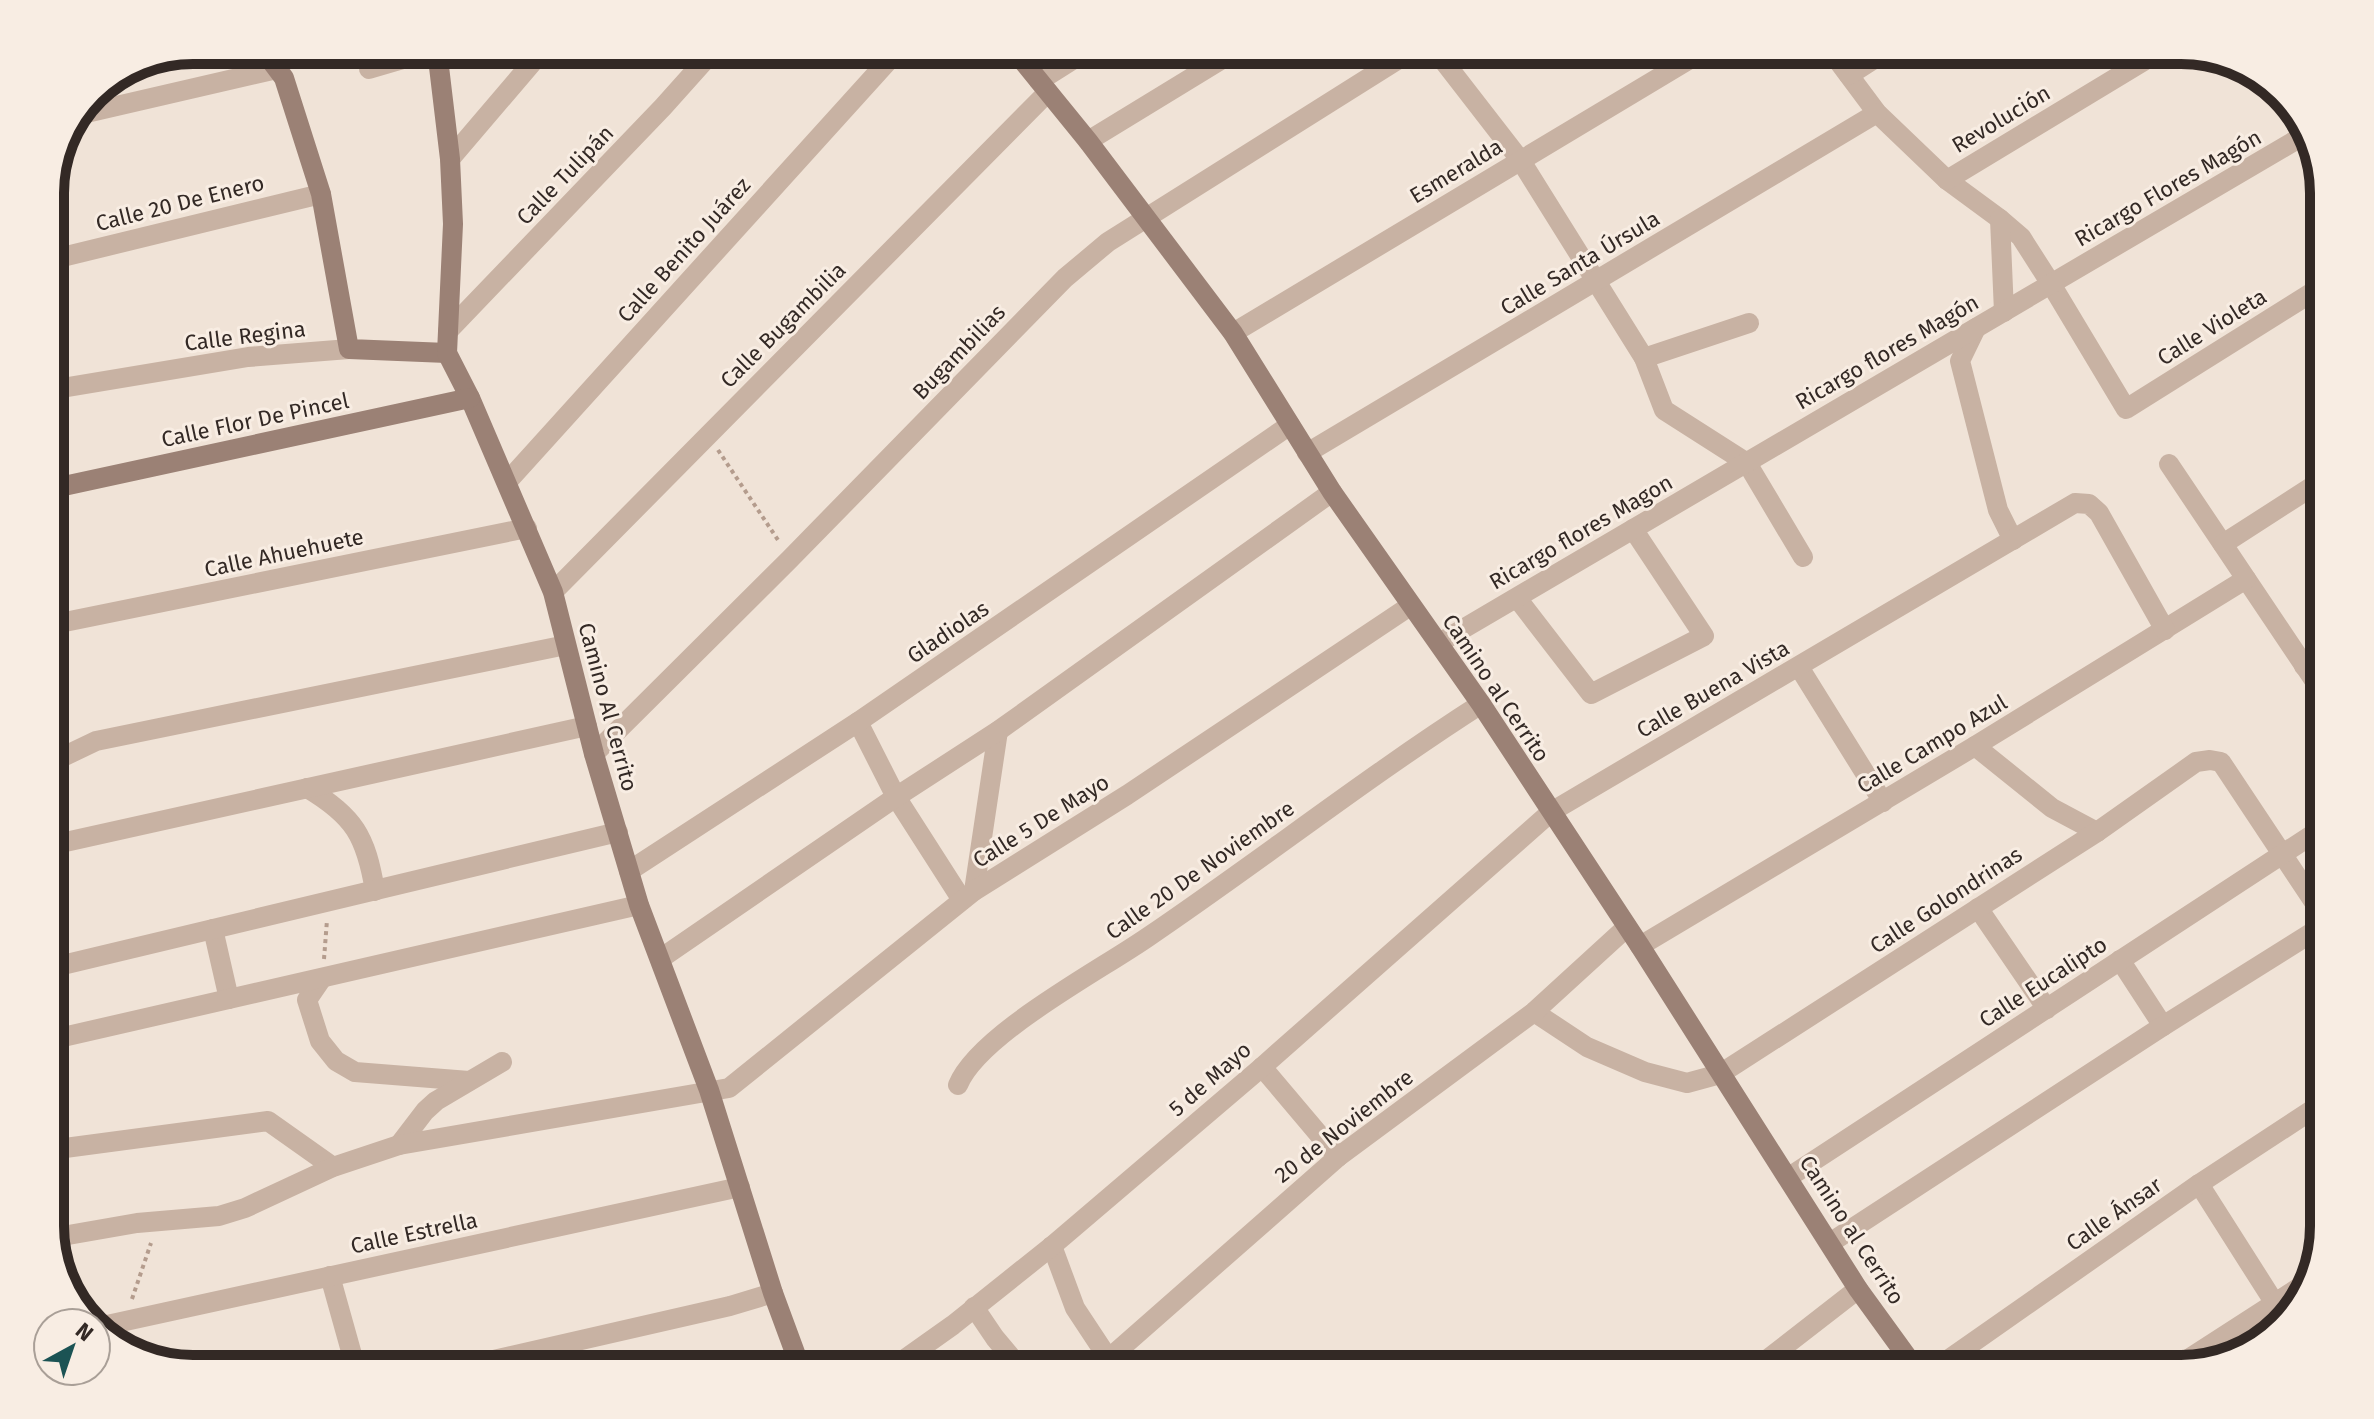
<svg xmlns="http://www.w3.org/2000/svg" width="2374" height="1419" font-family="'Fira Sans',sans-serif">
	<rect width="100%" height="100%" fill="#f0e3d7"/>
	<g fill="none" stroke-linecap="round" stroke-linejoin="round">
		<g stroke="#b49c8d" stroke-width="4" stroke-dasharray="4 4" stroke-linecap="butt">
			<polyline points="718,450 780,543"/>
			<polyline points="324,959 327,920"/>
			<polyline points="132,1299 151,1243"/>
		</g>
		<g stroke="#c8b2a3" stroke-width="20">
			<polyline points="1435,50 1521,161 1644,358 1664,410 1747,463 1803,557"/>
			<polyline points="1830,50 1877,113 1947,180 2000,219 2021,237 2051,284 2126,409 2324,285"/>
			<polyline points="369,69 434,50"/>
			<polyline points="1849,75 1888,50"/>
			<polyline points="1039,81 1088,50"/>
			<polyline points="82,114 277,69"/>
			<polyline points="1088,141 1237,50"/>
			<polyline points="450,159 543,50"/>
			<polyline points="1947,180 2162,50"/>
			<polyline points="2000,219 2004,312"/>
			<polyline points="50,260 321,194"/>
			<polyline points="1976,328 1960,361 1998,510 2013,540"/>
			<polyline points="448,331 663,107 714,50"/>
			<polyline points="1233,333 1705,50"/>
			<polyline points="1644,358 1749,323"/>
			<polyline points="50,390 248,357 349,349"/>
			<polyline points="1307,453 1877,113"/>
			<polyline points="2169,464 2324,695"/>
			<polyline points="507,482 898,50"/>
			<polyline points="2223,544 2324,479"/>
			<polyline points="553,592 1048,92"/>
			<polyline points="1517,598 1591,694 1704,636 1633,529"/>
			<polyline points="50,625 527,528"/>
			<polyline points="1439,643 2308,133"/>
			<polyline points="2304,666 2324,653"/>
			<polyline points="1799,667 1883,802"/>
			<polyline points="858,722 896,797 962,900"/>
			<polyline points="1975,746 2052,808 2097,832"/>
			<polyline points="594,754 790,559 1065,278 1108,242 1413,50"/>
			<polyline points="50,763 96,741 566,645"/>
			<path d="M307 788C354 816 366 836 375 891"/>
			<polyline points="50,842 52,845 587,726"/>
			<polyline points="629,871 858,722 1290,425"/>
			<polyline points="974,891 998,731"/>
			<polyline points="1978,908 2047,1009"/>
			<polyline points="213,929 229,999"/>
			<polyline points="1640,946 1975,746 2246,579"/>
			<polyline points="660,959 896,797 998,731 1332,492"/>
			<polyline points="2120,960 2163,1026"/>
			<polyline points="50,968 618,832"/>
			<polyline points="322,978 307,1000 320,1041 336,1061 355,1072 469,1081"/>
			<polyline points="1534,1012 1587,1047 1645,1072 1687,1083 1720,1074 2097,832 2196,762 2210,760 2221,762 2324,917"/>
			<polyline points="50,1040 639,905"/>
			<polyline points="1262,1067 1338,1157"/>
			<path d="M958 1085C979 1034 1099 971 1148 937 1260 861 1367 777 1481 704"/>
			<polyline points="399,1145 425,1111 436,1101 502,1062"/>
			<polyline points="50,1150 268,1121 333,1167"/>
			<polyline points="1789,1177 2324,827"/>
			<polyline points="2199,1184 2274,1302"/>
			<polyline points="51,1238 137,1223 219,1216 245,1208 333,1167 399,1145 729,1088 974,891 1127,795 1410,606"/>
			<polyline points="1830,1243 2163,1026 2324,925"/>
			<polyline points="1052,1246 1075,1308 1108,1358"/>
			<polyline points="330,1276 356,1369"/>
			<polyline points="974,1307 995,1338 1021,1369"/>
			<polyline points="98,1327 740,1187"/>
			<polyline points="454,1369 730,1306 773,1293"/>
			<polyline points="891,1369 953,1325 1052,1246 1262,1067 1551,812 2075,503 2089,504 2099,513 2165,630"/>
			<polyline points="1097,1369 1338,1157 1534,1012 1627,927"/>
			<polyline points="1755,1369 1858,1289"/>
			<polyline points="1935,1369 2199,1184 2324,1102"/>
			<polyline points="2173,1369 2309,1281"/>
		</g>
		<g stroke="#9b8175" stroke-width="20">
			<polyline points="263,50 284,78 321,194 349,349 447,353"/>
			<polyline points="437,50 450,159 453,224 447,353 470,398 553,592 594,754 639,905 709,1090 773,1293 801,1369"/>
			<polyline points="1014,50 1088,141 1233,333 1332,492 1481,704 1640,946 1858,1289 1916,1369"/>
			<polyline points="50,489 470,398"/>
		</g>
	</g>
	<g text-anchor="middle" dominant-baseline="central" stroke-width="6" stroke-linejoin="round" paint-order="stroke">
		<g font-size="22" fill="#332925" stroke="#f8ede3">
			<text transform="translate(2001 119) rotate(-31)">Revolución</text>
			<text transform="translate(1456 171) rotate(-31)">Esmeralda</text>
			<text transform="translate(565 175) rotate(-46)">Calle Tulipán</text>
			<text transform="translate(2168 188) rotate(-30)">Ricargo Flores Magón</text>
			<text transform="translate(180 203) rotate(-14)">Calle 20 De Enero</text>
			<text transform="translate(684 250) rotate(-48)">Calle Benito Juárez</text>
			<text transform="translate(1580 263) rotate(-31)">Calle Santa Úrsula</text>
			<text transform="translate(783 325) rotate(-45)">Calle Bugambilia</text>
			<text transform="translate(2212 327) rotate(-32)">Calle Violeta</text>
			<text transform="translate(245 336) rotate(-7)">Calle Regina</text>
			<text transform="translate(959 352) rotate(-46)">Bugambilias</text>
			<text transform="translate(1887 352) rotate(-30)">Ricargo flores Magón</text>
			<text transform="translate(255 420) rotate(-12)">Calle Flor De Pincel</text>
			<text transform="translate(1581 532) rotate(-30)">Ricargo flores Magon</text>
			<text transform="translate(284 553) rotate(-12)">Calle Ahuehuete</text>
			<text transform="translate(948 632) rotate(-34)">Gladiolas</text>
			<text transform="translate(1496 688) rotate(56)">Camino al Cerrito</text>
			<text transform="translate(1713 689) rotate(-30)">Calle Buena Vista</text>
			<text transform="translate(608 707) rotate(75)">Camino Al Cerrito</text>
			<text transform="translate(1932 744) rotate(-31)">Calle Campo Azul</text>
			<text transform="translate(1041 821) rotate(-32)">Calle 5 De Mayo</text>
			<text transform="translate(1200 870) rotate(-35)">Calle 20 De Noviembre</text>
			<text transform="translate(1946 900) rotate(-33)">Calle Golondrinas</text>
			<text transform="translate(2043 982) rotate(-33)">Calle Eucalipto</text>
			<text transform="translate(1210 1079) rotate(-41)">5 de Mayo</text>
			<text transform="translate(1344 1126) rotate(-38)">20 de Noviembre</text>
			<text transform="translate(2114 1214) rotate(-35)">Calle Ánsar</text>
			<text transform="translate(1852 1230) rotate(57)">Camino al Cerrito</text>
			<text transform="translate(414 1233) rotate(-12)">Calle Estrella</text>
		</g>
	</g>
	<path d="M0 0H2374V1419H0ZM193 64H2181A129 129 0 0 1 2310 193V1226A129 129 0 0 1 2181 1355H193A129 129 0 0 1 64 1226V193A129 129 0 0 1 193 64Z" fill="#f8ede3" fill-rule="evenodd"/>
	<path fill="none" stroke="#332925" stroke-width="10" d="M193 64H2181A129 129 0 0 1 2310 193V1226A129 129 0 0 1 2181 1355H193A129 129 0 0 1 64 1226V193A129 129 0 0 1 193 64Z"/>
	<g transform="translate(72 1347) rotate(40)"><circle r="38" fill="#f8ede3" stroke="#a99f97" stroke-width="2"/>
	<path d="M0-6L14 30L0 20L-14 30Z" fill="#1b5354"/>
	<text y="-12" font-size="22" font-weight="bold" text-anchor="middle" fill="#332925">N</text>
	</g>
</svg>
